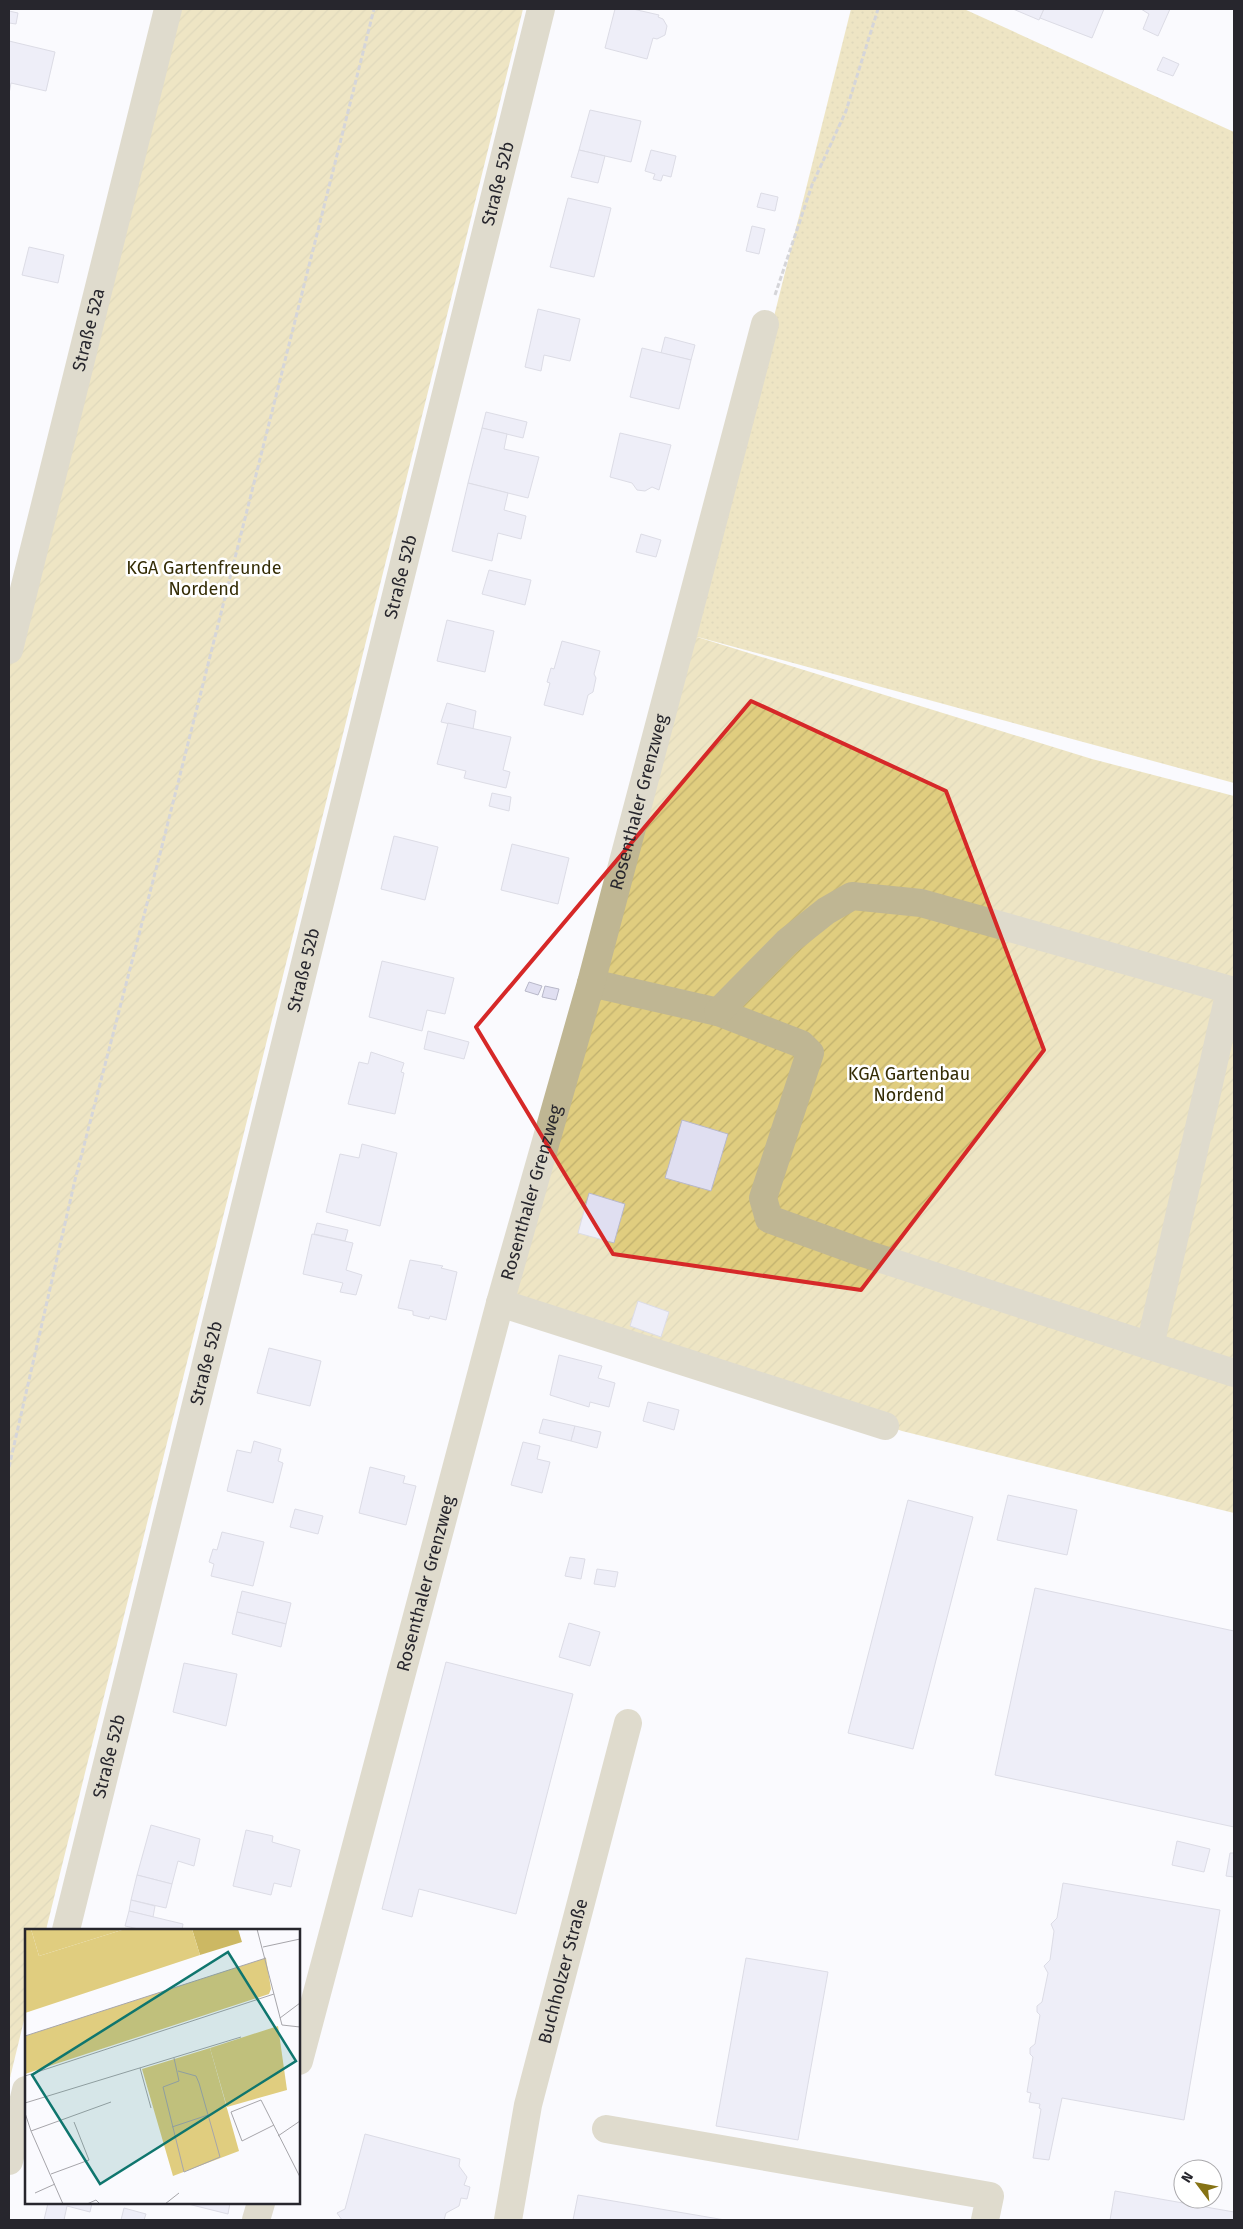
<svg xmlns="http://www.w3.org/2000/svg" width="1243" height="2229" font-family="'Fira Sans',sans-serif">
	<defs>
		<pattern id="grass-dots" width="8" height="8" patternUnits="userSpaceOnUse" patternTransform="scale(1.25)"><rect width="8" height="8" fill="#e0cd7f"/><path d="M2 2h.1M6 6h.1" fill="none" stroke="#c0b06e" stroke-width="1.8" stroke-linecap="round"/></pattern>
		<pattern id="garden-furrows" width="10" height="10" patternUnits="userSpaceOnUse" patternTransform="scale(1.25)"><rect width="10" height="10" fill="#e0cd7f"/><path d="M-1 1l2-2M0 10L10 0M9 11l2-2" fill="none" stroke="#c0b06e"/></pattern>
	</defs>
	<rect width="100%" height="100%" fill="#fafafe"/>
	<polygon fill="url(#grass-dots)" points="851,9 964,9 1234,132 1234,783 694,636"/>
	<g fill="url(#garden-furrows)">
		<polygon points="168,9 523,9 46,1930 26,1930 26,2012 9,2082 9,650"/>
		<polygon points="694,636 1092,759 1234,796 1234,1513 902,1431 514,1298"/>
	</g>
	<g fill="#e0dff1" stroke="#b8b8c9">
		<polygon points="615,9 633,9 659,15 658,17 663,19 667,26 665,35 657,39 653,38 647,59 605,48"/>
		<polygon points="1013,9 1044,9 1039,20"/>
		<polygon points="1044,9 1104,9 1092,38 1040,18"/>
		<polygon points="1141,9 1170,9 1158,36 1143,29 1149,14"/>
		<polygon points="9,11 18,13 16,24 9,23"/>
		<polygon points="9,41 55,52 46,91 11,83 9,94"/>
		<polygon points="1163,57 1179,64 1173,76 1157,70"/>
		<polygon points="590,110 641,121 631,162 579,150"/>
		<polygon points="579,150 605,156 598,183 571,177"/>
		<polygon points="651,150 676,156 671,177 663,175 661,181 653,179 655,174 645,171"/>
		<polygon points="761,193 778,197 775,211 757,207"/>
		<polygon points="568,198 611,208 594,277 550,267"/>
		<polygon points="752,226 765,229 759,254 746,251"/>
		<polygon points="29,247 64,255 58,283 22,275"/>
		<polygon points="538,309 580,319 570,361 544,355 541,371 525,367"/>
		<polygon points="665,337 695,345 691,360 661,353"/>
		<polygon points="642,348 691,360 679,409 630,397"/>
		<polygon points="486,412 527,422 523,438 482,428"/>
		<polygon points="482,428 507,434 504,449 539,457 528,498 468,483"/>
		<polygon points="620,433 671,445 659,490 652,487 645,491 637,490 632,483 610,477"/>
		<polygon points="468,483 508,493 504,510 526,516 521,539 498,533 492,561 452,551"/>
		<polygon points="641,534 661,540 656,557 636,552"/>
		<polygon points="489,570 531,580 525,605 482,594"/>
		<polygon points="447,620 494,631 485,672 437,661"/>
		<polygon points="562,641 600,651 594,674 596,678 593,692 588,695 583,715 544,705 550,683 547,682 551,668 554,669"/>
		<polygon points="447,703 476,711 473,729 441,722"/>
		<polygon points="448,723 511,737 503,770 510,772 506,788 464,778 466,771 437,764"/>
		<polygon points="492,793 511,797 509,811 489,806"/>
		<polygon points="394,836 438,847 425,900 381,889"/>
		<polygon points="512,844 569,858 558,904 501,890"/>
		<polygon points="382,961 454,978 445,1014 427,1010 422,1031 369,1017"/>
		<polygon points="529,982 542,986 538,995 525,991"/>
		<polygon points="545,986 559,989 556,1000 542,997"/>
		<polygon points="428,1031 469,1042 464,1059 424,1049"/>
		<polygon points="371,1052 404,1063 401,1072 404,1073 395,1114 348,1104 359,1062 368,1064"/>
		<polygon points="682,1120 728,1134 711,1191 665,1178"/>
		<polygon points="362,1144 397,1153 380,1226 326,1212 340,1154 359,1158"/>
		<polygon points="589,1193 625,1204 614,1243 578,1233"/>
		<polygon points="317,1223 348,1230 345,1241 314,1234"/>
		<polygon points="312,1234 353,1243 346,1270 362,1275 356,1295 340,1292 343,1283 303,1274"/>
		<polygon points="410,1260 443,1266 441,1268 457,1272 446,1320 430,1316 429,1319 413,1315 413,1311 398,1308"/>
		<polygon points="638,1301 669,1312 661,1337 630,1326"/>
		<polygon points="269,1348 321,1361 310,1406 257,1393"/>
		<polygon points="559,1355 602,1366 598,1378 615,1383 609,1407 590,1402 589,1407 550,1395"/>
		<polygon points="648,1402 679,1410 674,1430 643,1421"/>
		<polygon points="543,1419 575,1426 571,1441 539,1433"/>
		<polygon points="575,1426 601,1432 597,1448 571,1441"/>
		<polygon points="254,1441 281,1449 278,1461 283,1463 273,1503 227,1491 237,1450 251,1453"/>
		<polygon points="523,1442 540,1446 537,1459 550,1462 542,1493 511,1485"/>
		<polygon points="370,1467 405,1476 403,1483 416,1486 406,1525 359,1513"/>
		<polygon points="1008,1495 1077,1510 1067,1555 997,1540"/>
		<polygon points="908,1500 973,1517 913,1749 848,1733"/>
		<polygon points="295,1509 323,1516 318,1534 290,1527"/>
		<polygon points="222,1532 264,1542 253,1586 211,1576 214,1564 209,1562 213,1549 217,1550"/>
		<polygon points="570,1557 585,1559 581,1579 565,1576"/>
		<polygon points="597,1569 618,1572 615,1587 594,1584"/>
		<polygon points="1035,1588 1234,1631 1234,1827 995,1775"/>
		<polygon points="242,1591 291,1603 286,1624 237,1612"/>
		<polygon points="237,1612 286,1624 281,1647 232,1634"/>
		<polygon points="569,1623 600,1632 590,1666 559,1657"/>
		<polygon points="446,1662 573,1694 516,1914 419,1889 412,1917 382,1909"/>
		<polygon points="184,1663 237,1674 226,1726 173,1712"/>
		<polygon points="151,1825 200,1839 194,1866 178,1861 172,1884 137,1875"/>
		<polygon points="246,1830 273,1836 272,1842 300,1850 291,1887 274,1883 271,1895 233,1886"/>
		<polygon points="1177,1841 1210,1849 1204,1872 1172,1865"/>
		<polygon points="1230,1853 1234,1853 1234,1877 1226,1876"/>
		<polygon points="137,1875 172,1884 166,1908 131,1900"/>
		<polygon points="1063,1883 1220,1910 1184,2120 1062,2098 1049,2160 1033,2158 1041,2109 1039,2108 1040,2104 1029,2102 1031,2093 1027,2092 1033,2057 1030,2054 1030,2048 1035,2044 1040,2015 1037,2012 1037,2006 1042,2002 1048,1973 1044,1966 1050,1960 1054,1931 1051,1924 1057,1918"/>
		<polygon points="131,1900 155,1906 153,1917 129,1911"/>
		<polygon points="129,1911 183,1924 182,1930 143,1930 125,1926"/>
		<polygon points="746,1958 828,1972 798,2140 716,2126"/>
		<polygon points="365,2134 460,2159 459,2166 467,2177 464,2185 470,2187 467,2199 461,2198 459,2206 446,2213 444,2220 342,2220 337,2213 345,2209"/>
		<polygon points="1115,2191 1234,2212 1234,2220 1110,2220"/>
		<polygon points="578,2195 725,2220 573,2220"/>
		<polygon points="48,2203 92,2203 90,2212 67,2206 64,2220 44,2220"/>
		<polygon points="184,2203 230,2203 228,2214"/>
		<polygon points="124,2208 146,2214 144,2220 121,2220"/>
	</g>
	<g fill="none" stroke-linecap="round" stroke-linejoin="round">
		<g stroke="#a9a9ae" stroke-width="3" stroke-dasharray="5 2.5" stroke-linecap="butt">
			<polyline points="775,295 812,185 846,111 878,9"/>
			<polyline points="9,1467 75,1180 161,850 374,9"/>
		</g>
		<g stroke="#bfb693" stroke-width="28">
			<path id="s1" d="M9 650 168 9"/>
			<polyline points="591,983 718,1012 801,1044 810,1053 763,1198 769,1219 863,1253 1234,1373"/>
			<polyline points="718,1012 787,942 826,911 852,896 921,903 1234,991"/>
			<polyline points="500,1303 885,1426"/>
			<polyline points="1150,1346 1230,990"/>
			<path id="s2" d="M66 1930 541 9"/>
			<path id="s3" d="M299 2061 500 1303 591 983 765 324"/>
			<polyline points="606,2129 990,2196 985,2220"/>
			<polyline points="9,2161 26,2090"/>
			<polyline points="256,2220 261,2203"/>
			<path id="s4" d="M508 2220 528 2105 628 1723"/>
		</g>
	</g>
	<path d="M0 0H1243V2229H0ZM751 701 946 791 1044 1050 861 1290 613 1254 476 1027Z" fill="#fafafe" fill-opacity=".55" fill-rule="evenodd"/>
	<path fill="none" stroke="#d62828" stroke-width="4" stroke-linejoin="round" d="M751 701 946 791 1044 1050 861 1290 613 1254 476 1027Z"/>
	<g text-anchor="middle" dominant-baseline="central" stroke-width="5" stroke-linejoin="round" paint-order="stroke">
		<g font-size="18" fill="#27262d" stroke="#fff">
			<text stroke="none"><textPath href="#s2" startOffset="1799">Straße 52b</textPath></text>
			<text stroke="none"><textPath href="#s1" startOffset="330">Straße 52a</textPath></text>
			<text stroke="none"><textPath href="#s2" startOffset="1394">Straße 52b</textPath></text>
			<text stroke="none"><textPath href="#s3" startOffset="1304">Rosenthaler Grenzweg</textPath></text>
			<text stroke="none"><textPath href="#s2" startOffset="989">Straße 52b</textPath></text>
			<text stroke="none"><textPath href="#s3" startOffset="899">Rosenthaler Grenzweg</textPath></text>
			<text stroke="none"><textPath href="#s2" startOffset="584">Straße 52b</textPath></text>
			<text stroke="none"><textPath href="#s3" startOffset="494">Rosenthaler Grenzweg</textPath></text>
			<text stroke="none"><textPath href="#s2" startOffset="179">Straße 52b</textPath></text>
			<text stroke="none"><textPath href="#s4" startOffset="255">Buchholzer Straße</textPath></text>
		</g>
		<g font-size="18" fill="#352d06" stroke="#fff">
			<text x="204" y="568">KGA Gartenfreunde<tspan x="204" dy="21">Nordend</tspan></text>
			<text x="909" y="1074">KGA Gartenbau<tspan x="909" dy="21">Nordend</tspan></text>
		</g>
	</g>
	<g transform="translate(25 1929)">
		<rect width="275" height="275" fill="#fafafe"/>
		<path d="M253 97 262 161 202 178 185 119Z" fill="#e0cd7f"/>
		<path d="M167 0H213L217 13 175 26Z" fill="#ccb863"/>
		<path d="M0 0H6L14 27 100 0H167L175 26 0 84Z" fill="#e0cd7f"/>
		<path d="M6 0H100L14 27ZM241 29 246 60 244 65 0 145V107ZM185 119 214 222 148 247 117 140Z" fill="#e0cd7f"/>
		<path fill="none" stroke="#a6a5aa" stroke-width="1" d="M232 0 257 96 275 98M238 18 275 10M255 89 275 74M0 107 241 29M149 129 154 152 138 158 159 243 195 228 174 154 171 147 153 142M115 139 126 179M0 147 249 65M0 174 216 108M0 184 6 202M249 196 217 212 206 183 236 171 275 248M147 198 183 186M253 207 275 192M26 245 64 231 49 193M10 264 30 255M38 275 6 202 86 173M62 275 71 271 75 275M140 275 154 264"/>
		<path fill="#0f766e" fill-opacity="0.15" stroke="#0f766e" stroke-width="2.5" d="M203 23 271 132 75 255 7 146Z"/>
		<rect width="275" height="275" fill="none" stroke="#27262d" stroke-width="2.5"/>
	</g>
	<rect width="1243" height="2229" fill="none" stroke="#27262d" stroke-width="20"/>
	<g transform="translate(1198 2184) rotate(302)"><circle r="24" fill="#ffffff" stroke="#a9a8ab"/>
	<path d="M0-4L9 19L0 12L-9 19Z" fill="#867315"/>
	<text y="-8" font-size="14" font-weight="bold" text-anchor="middle" fill="#27262d">N</text>
	</g>
</svg>
